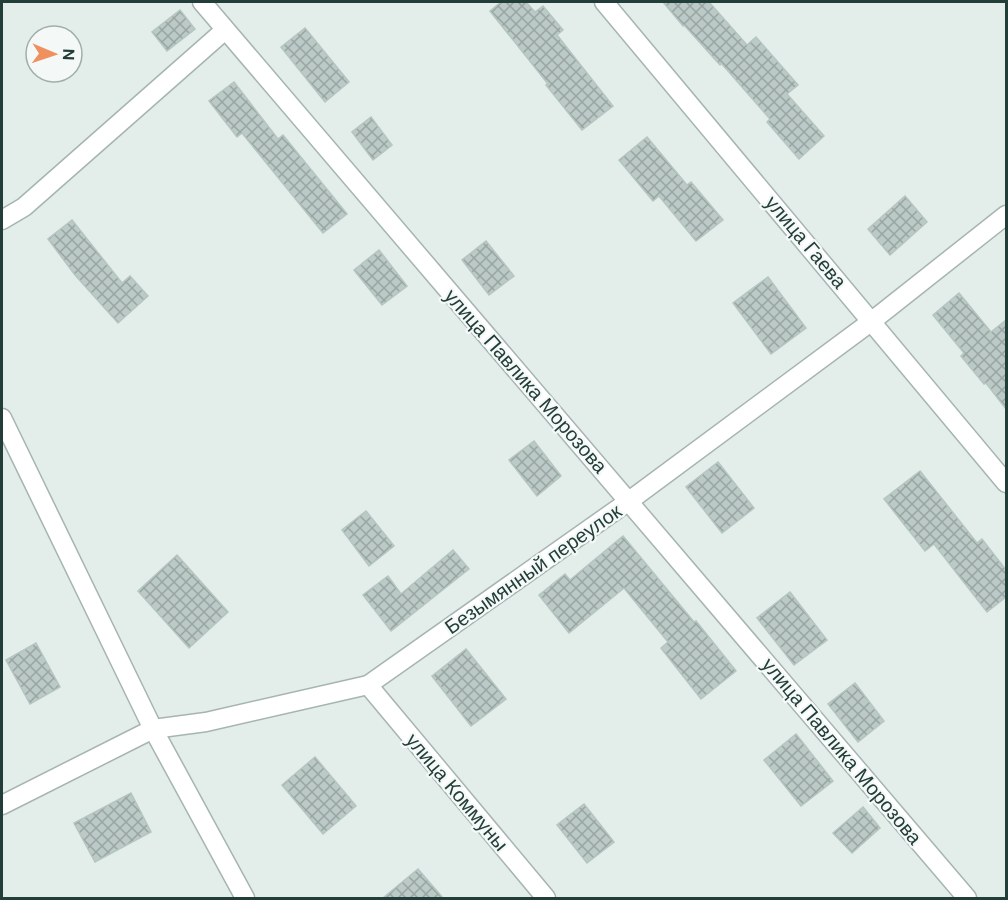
<svg xmlns="http://www.w3.org/2000/svg" width="1008" height="900" font-family="'DM Sans',sans-serif">
	<defs>
		<pattern id="building-cross-hatch" width="8" height="8" patternUnits="userSpaceOnUse" patternTransform="scale(1.5)"><rect width="8" height="8" fill="#bbcac6"/><path d="M0 0l8 8M0 8l8-8" fill="none" stroke="#98a5a2"/></pattern>
	</defs>
	<rect width="100%" height="100%" fill="#e3ede9"/>
	<g fill="url(#building-cross-hatch)" stroke="#b5c6c1" stroke-width="1.5">
		<polygon points="501,2 526,2 535,12 543,6 563,30 557,35 613,106 582,130 546,85 548,84 490,11"/>
		<polygon points="663,2 709,2 747,45 756,37 798,85 787,94 824,136 799,159 767,122 770,119 721,63 720,65 684,25 683,26"/>
		<polygon points="180,10 195,29 167,51 152,32"/>
		<polygon points="305,28 349,82 325,102 281,47"/>
		<polygon points="234,82 278,139 283,135 347,214 323,233 242,133 237,137 209,101"/>
		<polygon points="371,117 392,145 373,160 352,132"/>
		<polygon points="647,137 687,185 691,182 723,220 696,241 659,196 653,201 619,160"/>
		<polygon points="905,196 927,222 890,255 868,229"/>
		<polygon points="72,220 122,283 130,276 148,296 118,323 75,275 48,239"/>
		<polygon points="486,241 514,276 489,295 462,260"/>
		<polygon points="379,250 407,286 382,305 354,270"/>
		<polygon points="768,277 806,328 771,354 733,303"/>
		<polygon points="959,293 991,332 1006,320 1006,409 986,383 984,384 961,356 964,353 933,315"/>
		<polygon points="534,441 561,476 537,496 509,460"/>
		<polygon points="718,462 754,508 722,533 686,487"/>
		<polygon points="920,471 977,543 982,539 1006,570 1006,597 987,612 934,544 925,551 884,499"/>
		<polygon points="366,511 394,546 369,566 342,530"/>
		<polygon points="623,536 694,622 696,621 736,671 701,699 661,648 668,642 624,588 569,633 539,595 565,574 570,580"/>
		<polygon points="453,550 469,569 391,631 363,595 388,576 401,594"/>
		<polygon points="177,555 228,612 189,648 138,591"/>
		<polygon points="790,592 827,640 794,665 757,618"/>
		<polygon points="36,643 60,687 30,704 6,660"/>
		<polygon points="466,649 506,699 471,726 432,676"/>
		<polygon points="855,683 884,721 858,742 828,704"/>
		<polygon points="796,734 833,781 801,806 764,760"/>
		<polygon points="315,757 356,806 323,834 282,785"/>
		<polygon points="131,793 151,832 95,862 74,823"/>
		<polygon points="584,804 614,842 587,863 557,825"/>
		<polygon points="863,807 880,828 852,853 833,833"/>
		<polygon points="418,869 443,898 383,898"/>
	</g>
	<g fill="none" stroke-linecap="round" stroke-linejoin="round">
		<defs>
			<g id="minor">
				<polyline points="202,2 967,898"/>
				<polyline points="604,2 1006,483"/>
				<polyline points="2,220 24,207 225,30"/>
				<polyline points="2,418 153,729 245,898"/>
				<polyline points="368,685 546,898"/>
				<polyline points="2,805 153,729 206,722 368,685 629,501 872,321 1006,215"/>
			</g>
		</defs>
		<use href="#minor" stroke="#a6b5b1" stroke-width="21"/>
		<use href="#minor" stroke="#fff" stroke-width="18"/>
	</g>
	<g text-anchor="middle" dominant-baseline="central" stroke-width="4.5" stroke-linejoin="round" paint-order="stroke">
		<g font-size="20" fill="#233e39" stroke="#f4f9f7">
			<text transform="translate(806 242) rotate(50)">улица Гаева</text>
			<text transform="translate(526 381) rotate(49)">улица Павлика Морозова</text>
			<text transform="translate(533 569) rotate(-35)">Безымянный переулок</text>
			<text transform="translate(842 751) rotate(50)">улица Павлика Морозова</text>
			<text transform="translate(457 792) rotate(50)">улица Коммуны</text>
		</g>
	</g>
	<rect width="1008" height="900" fill="none" stroke="#233e39" stroke-width="6"/>
	<g transform="translate(54 54) rotate(92)"><circle r="28" fill="#f4f9f7" stroke="#a0aeab" stroke-width="1.5"/>
	<path d="M0-4.5L10 22L0 15L-10 22Z" fill="#f0905e"/>
	<text y="-9" font-size="16" font-weight="bold" text-anchor="middle" fill="#233e39">N</text>
	</g>
</svg>
